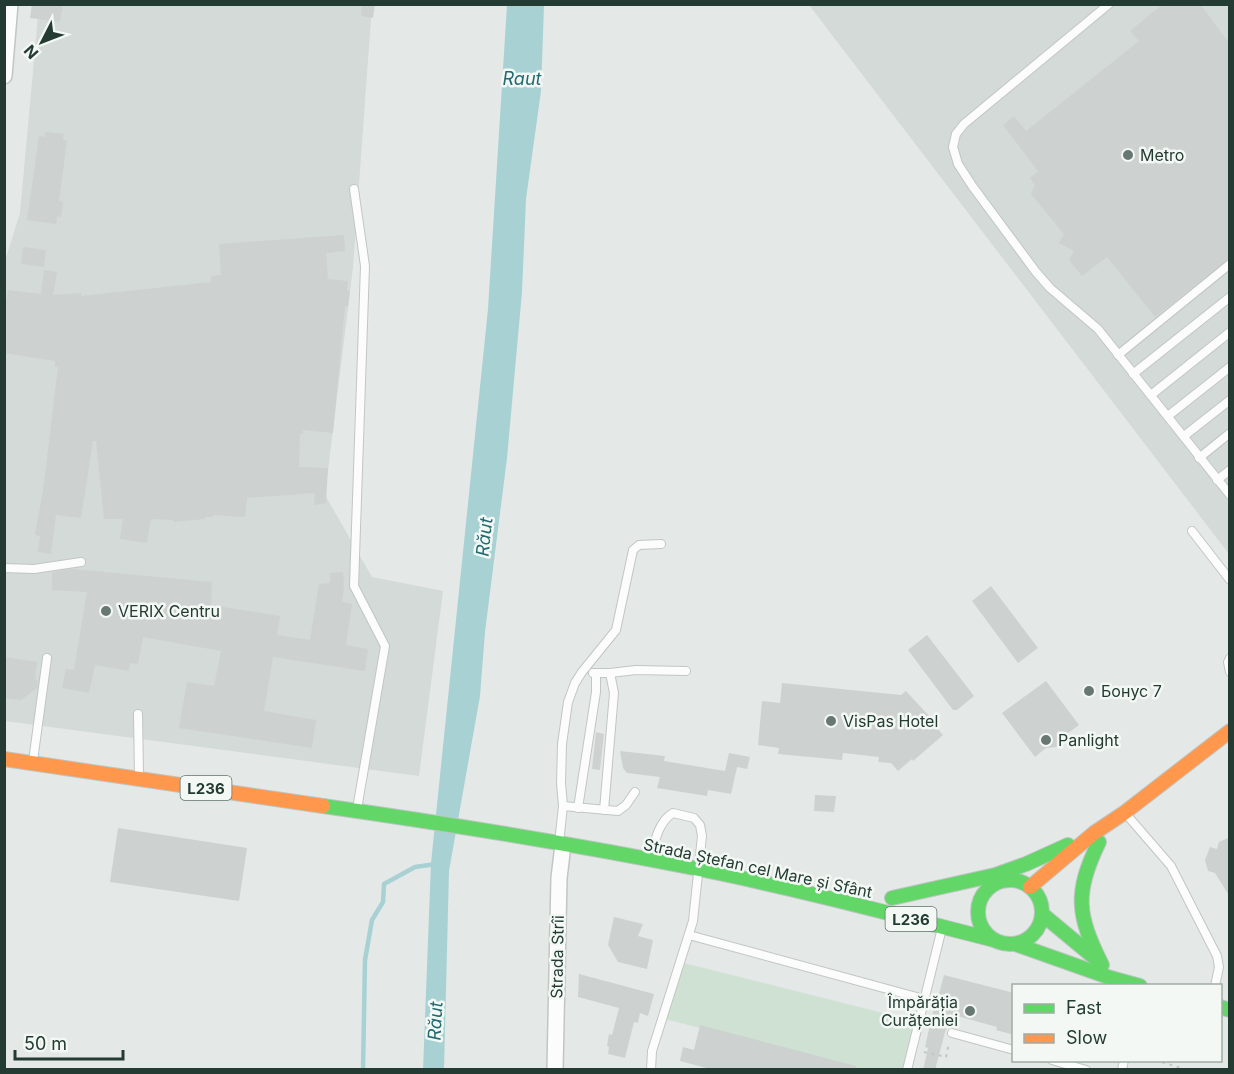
<svg xmlns="http://www.w3.org/2000/svg" width="1234" height="1074" font-family="Inter,sans-serif">
	<rect width="100%" height="100%" fill="#e4e9e7"/>
	<g fill="#d3dad7">
		<polygon points="39,5 372,5 353,267 325,495 372,577 443,591 419,776 5,721 4,264 20,213"/>
		<polygon points="809,5 1229,5 1229,554"/>
	</g>
	<polygon fill="#cfe1d3" points="680,962 919,1022 907,1069 864,1070 661,1018"/>
	<polygon fill="#a8d1d4" points="507,5 544,5 541,91 526,199 522,292 507,458 485,632 480,696 449,871 444,1069 423,1070 431,863 488,309"/>
	<g fill="none" stroke-linecap="round" stroke-linejoin="round">
		<polyline stroke="#a8d1d4" stroke-width="4.5" points="363,1070 365,960 372,920 383,902 384,884 415,867 436,864"/>
	</g>
	<g fill="#cdd2d0">
		<polygon points="32,4 63,4 60,22 30,18"/>
		<polygon points="362,4 375,4 373,18 361,16"/>
		<polygon points="1163,4 1200,4 1230,44 1230,258 1155,317 1107,257 1082,276 1069,260 1074,251 1059,243 1064,234 1031,194 1035,185 1030,178 1038,171 1003,125 1014,116 1026,131 1139,41 1130,31"/>
		<polygon points="45,132 64,134 63,140 67,140 59,201 63,202 61,217 57,216 56,224 27,220 39,136 45,137"/>
		<polygon points="344,235 345,251 326,253 328,279 348,281 347,291 350,291 348,306 345,306 333,433 303,430 303,434 300,433 299,467 328,468 326,503 314,505 315,493 247,498 245,517 213,515 213,517 205,517 205,519 173,522 173,520 151,519 147,543 120,539 123,519 104,519 96,441 93,441 81,518 56,515 51,554 38,552 40,536 35,535 43,491 58,367 55,367 55,361 4,353 4,311 8,290 41,294 44,270 57,272 53,295 81,293 81,296 211,282 211,276 221,275 219,244"/>
		<polygon points="23,247 46,250 44,267 21,264"/>
		<polygon points="72,569 212,582 211,605 280,616 277,635 310,640 319,584 330,583 330,573 343,572 344,588 342,602 352,604 346,645 368,649 365,671 273,657 264,711 316,720 312,748 179,728 187,682 214,686 221,651 143,637 138,664 130,663 129,671 95,665 89,693 62,688 66,669 74,670 87,592 52,590 52,572"/>
		<polygon points="991,586 1038,648 1018,663 972,601"/>
		<polygon points="927,635 974,696 957,710 953,710 908,650"/>
		<polygon points="4,657 37,662 35,678 38,682 37,688 21,700 4,698"/>
		<polygon points="1046,681 1079,725 1067,734 1063,743 1057,747 1046,748 1035,757 1002,713"/>
		<polygon points="782,683 901,695 906,691 931,718 930,720 943,735 913,761 912,759 898,771 891,763 878,762 879,757 843,753 842,760 778,754 779,748 758,745 762,701 780,703"/>
		<polygon points="596,732 604,734 600,770 592,769"/>
		<polygon points="620,751 665,756 664,761 725,771 729,753 750,757 747,769 737,767 731,794 708,790 707,796 657,788 660,777 627,773 623,768"/>
		<polygon points="815,795 836,796 834,812 814,811"/>
		<polygon points="118,828 247,848 239,901 110,882"/>
		<polygon points="1230,837 1230,897 1215,873 1208,871 1205,860 1210,847 1217,849 1219,842"/>
		<polygon points="614,917 643,924 638,936 653,940 647,969 618,962 608,945"/>
		<polygon points="579,974 654,994 648,1016 640,1013 638,1023 634,1022 625,1058 608,1054 609,1047 607,1046 609,1034 612,1035 619,1008 578,997"/>
		<polygon points="944,975 1014,993 1014,1035 996,1030 997,1027 950,1014 935,1070 923,1070 928,1048 925,1047 934,1007 932,1006 935,994 939,994"/>
		<polygon points="700,1025 856,1066 856,1070 714,1070 680,1061 683,1047 694,1050"/>
	</g>
	<g fill="none" stroke-linecap="round" stroke-linejoin="round">
		<defs>
			<g id="lane">
				<polyline points="1109,4 964,124 956,134 953,147 958,164 973,187 1036,272 1050,288 1098,329 1230,495"/>
				<polyline points="354,189 365,266 354,586 385,646 357,809"/>
				<polyline points="1118,355 1230,264"/>
				<polyline points="1133,374 1230,297"/>
				<polyline points="1151,395 1230,332"/>
				<polyline points="1168,416 1230,367"/>
				<polyline points="1184,436 1230,400"/>
				<polyline points="1199,458 1230,433"/>
				<polyline points="1217,480 1230,470"/>
				<polyline points="1192,531 1230,580"/>
				<polyline points="4,568 34,569 81,562"/>
				<polyline points="1230,658 1228,662 1230,672"/>
				<polyline points="593,673 610,673 636,670 686,671"/>
				<polyline points="138,714 139,777"/>
				<polyline points="33,761 47,658"/>
				<polyline points="563,806 618,811 626,805 635,792"/>
				<polyline points="578,808 596,692 596,673"/>
				<polyline points="604,810 614,693 610,673"/>
				<polyline points="1126,814 1171,866 1217,956 1219,967 1215,986"/>
				<polyline points="559,843 563,806 561,783 562,744 568,702 575,683 582,672 616,630 633,550 639,545 661,544"/>
				<path d="M650 858C655 842 658 822 673 813L694 818 700 825 702 836 693 921 652 1051 651 1070"/>
				<polyline points="689,935 924,999"/>
				<polyline points="952,1033 1014,1050"/>
				<polyline points="1052,1060 1086,1070"/>
				<polyline points="907,1070 942,928"/>
				<polyline points="1122,1070 1124,1060"/>
			</g>
			<g id="street">
				<polyline points="4,76 10,4"/>
				<polyline points="555,1070 559,878 563,845"/>
			</g>
			<g id="fast">
				<path d="M323 806C449 824 574 844 699 869 798 889 896 915 994 940"/>
				<path d="M1099 842C1074 893 1077 915 1102 965"/>
				<circle cx="1010" cy="912" r="32"/>
				<polyline points="892,898 995,875 1026,864 1068,845"/>
				<polyline points="1042,914 1095,958"/>
				<polyline points="1015,944 1111,978 1140,986"/>
				<polyline points="1220,1007 1230,1010"/>
			</g>
			<g id="slow">
				<polyline points="4,759 323,806"/>
				<polyline points="1030,887 1094,833 1124,813 1230,731"/>
			</g>
		</defs>
		<use href="#lane" stroke="#c1c6c4" stroke-width="10"/>
		<use href="#street" stroke="#c1c6c4" stroke-width="18"/>
		<use href="#fast" stroke="#bdc5c2" stroke-width="16"/>
		<use href="#slow" stroke="#bdc5c2" stroke-width="16"/>
		<g stroke="#c1c9c5" stroke-width="2" stroke-dasharray="3 4.5" stroke-linecap="butt">
			<polyline points="924,1052 946,1057 949,1043"/>
			<polyline points="1155,1060 1188,1070"/>
		</g>
		<use href="#lane" stroke="#fbfcfb" stroke-width="8"/>
		<use href="#street" stroke="#fbfcfb" stroke-width="15"/>
		<use href="#fast" stroke="#63d668" stroke-width="14"/>
		<use href="#slow" stroke="#ff974d" stroke-width="14"/>
	</g>
	<g fill="#677872" stroke="#f3f8f5" stroke-width="2">
		<circle cx="1128" cy="155" r="6"/>
		<circle cx="106" cy="611" r="6"/>
		<circle cx="1089" cy="691" r="6"/>
		<circle cx="831" cy="721" r="6"/>
		<circle cx="1046" cy="740" r="6"/>
		<circle cx="970" cy="1011" r="6"/>
	</g>
	<g text-anchor="middle" dominant-baseline="central" stroke-width="5" stroke-linejoin="round" paint-order="stroke">
		<g fill="#f3f8f5" stroke="#62746d" stroke-width="1.5">
			<rect x="180.5" y="776" width="51" height="24" rx="4.5"/>
			<rect x="885.5" y="907" width="51" height="24" rx="4.5"/>
		</g>
		<g font-size="15" font-weight="bold" fill="#243b33">
			<text x="206" y="788">L236</text>
			<text x="911" y="919">L236</text>
		</g>
		<g font-size="16" fill="#243b33" stroke="#f3f8f5" text-anchor="start">
			<text x="1140" y="155">Metro</text>
			<text x="118" y="611">VERIX Centru</text>
			<text x="1101" y="691">Бонус 7</text>
			<text x="843" y="721">VisPas Hotel</text>
			<text x="1058" y="740">Panlight</text>
			<text x="958" y="1002" text-anchor="end">Împărăția<tspan x="958" dy="18">Curățeniei</tspan></text>
		</g>
		<g font-size="16" fill="#243b33" stroke="#f3f8f5">
			<text transform="translate(758 868) rotate(12)">Strada Ștefan cel Mare și Sfânt</text>
			<text transform="translate(557 957) rotate(-89)">Strada Strîi</text>
		</g>
		<g font-size="18" font-style="italic" fill="#226b73" stroke="#f3f8f5">
			<text x="522" y="78">Raut</text>
			<text transform="translate(484 537) rotate(-84)">Răut</text>
			<text transform="translate(435 1021) rotate(-87)">Răut</text>
		</g>
	</g>
	<rect width="1234" height="1074" fill="none" stroke="#243b33" stroke-width="12"/>
	<rect x="1012" y="984" width="210" height="78" fill="#f3f8f5" stroke="#a0aca7" stroke-width="1.5"/>
	<rect x="1024" y="1004" width="30" height="9" fill="#63d668" stroke="#a0aca7" stroke-width="1.5"/>
	<text x="1066" y="1014" font-size="18" fill="#243b33">Fast</text>
	<rect x="1024" y="1034" width="30" height="9" fill="#ff974d" stroke="#a0aca7" stroke-width="1.5"/>
	<text x="1066" y="1044" font-size="18" fill="#243b33">Slow</text>
	<g transform="translate(42 42) rotate(228)" stroke="#f3f8f5" stroke-width="4.5" paint-order="stroke">
	<path d="M0-4.5L10 22L0 15L-10 22Z" fill="#243b33"/>
	<text y="-9" font-size="16" font-weight="bold" text-anchor="middle" fill="#243b33">N</text>
	</g>
	<path d="M15 1050v9h108v-9" fill="none" stroke="#243b33" stroke-width="3"/>
	<text x="24" y="1050" font-size="18" fill="#243b33" stroke="#f3f8f5" stroke-width="4.5" paint-order="stroke">50 m</text>
</svg>
